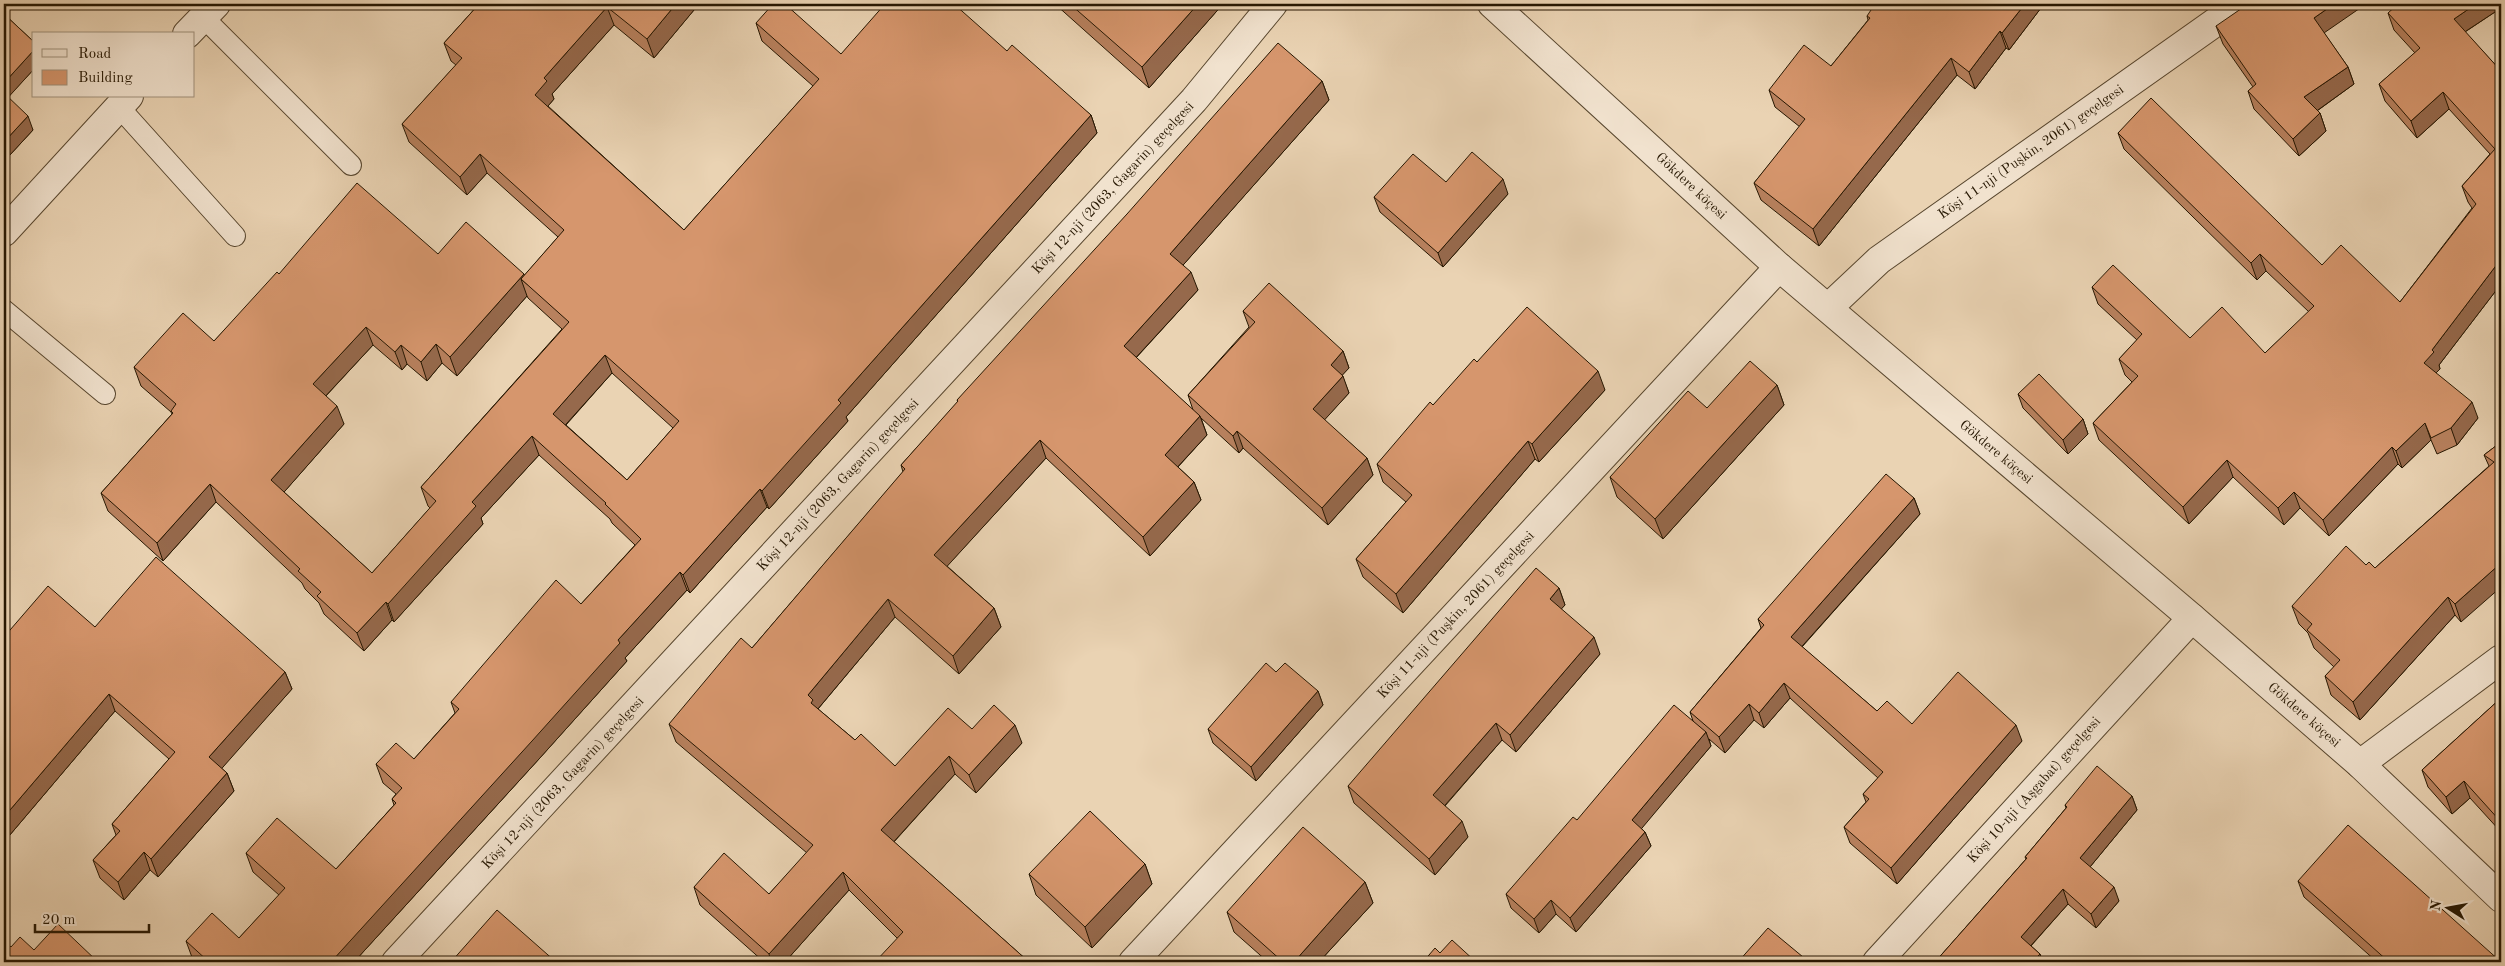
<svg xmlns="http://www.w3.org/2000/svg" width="2505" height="966" font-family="'Old Standard TT',serif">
	<rect width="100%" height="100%" fill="#ead3b3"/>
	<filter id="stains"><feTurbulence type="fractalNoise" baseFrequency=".004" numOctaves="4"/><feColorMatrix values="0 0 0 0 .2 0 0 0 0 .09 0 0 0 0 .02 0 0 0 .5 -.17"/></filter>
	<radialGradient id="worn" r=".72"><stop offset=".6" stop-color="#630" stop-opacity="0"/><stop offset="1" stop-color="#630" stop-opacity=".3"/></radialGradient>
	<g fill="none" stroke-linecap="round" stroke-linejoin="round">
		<defs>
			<g id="service">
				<polyline points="203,17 351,165"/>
				<polyline points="119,107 235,236"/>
				<polyline points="4,310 105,394"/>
			</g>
			<g id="minor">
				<polyline points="1492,4 1779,267 2192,618 2360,764 2501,898"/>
				<polyline points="187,34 216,4"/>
				<polyline points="4,232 129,96"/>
				<polyline points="1828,308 1879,260 2241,4"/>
				<polyline points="2360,764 2501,659"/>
				<polyline points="396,962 1194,100 1273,4"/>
				<polyline points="1133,962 1779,267"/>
				<polyline points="1877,962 2192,618"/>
			</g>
		</defs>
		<use href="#service" stroke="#57462e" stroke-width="22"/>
		<use href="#minor" stroke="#57462e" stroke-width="30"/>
		<use href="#service" stroke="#f1e2ce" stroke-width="20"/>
		<use href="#minor" stroke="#f1e2ce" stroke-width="28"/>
	</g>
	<g fill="#b8815e" stroke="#261702" fill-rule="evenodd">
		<path d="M479 4H699L654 58 614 25 552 94 554 99 548 106 684 230 813 86 762 41 756 23 841 54 1007 51 1091 115 1097 133 846 417 848 421 769 509 767 507 690 593 687 590 625 658 627 661 539 759 354 962H196L193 960 186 941 239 938 279 895 253 872 246 853 336 869 394 805 392 799 396 794 383 783 376 764 414 759 455 713 451 702 581 604 635 545 612 523 610 519 539 455 481 518 483 524 394 622 392 620 364 651 324 614 319 603 305 589 302 583 216 502 163 561 108 511 101 493 172 414 171 412 141 386 134 367 214 341 279 274 438 254 524 274V276L558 237 487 173 467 195 409 142 402 124 456 65 451 61 444 43ZM527 296 528 298 562 329 421 487 428 506 430 508 372 573 284 492 344 424 326 396 373 345 402 370 407 364 427 381 442 363 457 376ZM612 373 673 428 627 480 566 425Z"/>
		<polygon points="1055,4 1223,4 1149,88"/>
		<polygon points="2044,4 2009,50 2006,48 1975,89 1957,75 1819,246 1761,200 1754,183 1800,127 1775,107 1769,90 1831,66 1868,20 1867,16"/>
		<polygon points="2501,8 2465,32 2501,71 2501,284 2439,365 2440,369 2436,373 2478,418 2457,445 2437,454 2431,440 2402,468 2398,464 2329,536 2300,508 2284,525 2233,477 2189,524 2099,440 2093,423 2132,382 2125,375 2119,359 2137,340 2098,304 2092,287 2190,338 2265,353 2309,312 2266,271 2257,280 2124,149 2118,133 2322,265 2400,302 2472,208 2468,202 2462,186 2490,154 2449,109 2417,138 2385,101 2379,84 2415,53 2394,30 2388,13"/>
		<polygon points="4,14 34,42 34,69 8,97 33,130 9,156 4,151"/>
		<polygon points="2216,26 2324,33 2348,67 2354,84 2317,111 2320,113 2326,131 2299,156 2254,109 2248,91 2253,87 2223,44"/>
		<polygon points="1322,81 1329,100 1183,265 1198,290 1136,358 1193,410 1188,395 1249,327 1243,311 1343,351 1349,368 1342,375 1349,393 1324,420 1367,458 1373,475 1328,525 1243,448 1239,453 1201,418 1207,435 1178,467 1194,482 1201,500 1150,556 1046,458 947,566 994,608 1001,627 959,674 895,617 818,709 855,740 895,766 972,729 1022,743 976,793 955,774 894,842 1029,962 897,938 849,890 785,962 764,962 700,905 694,887 769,894 807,853 676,742 669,724 752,648 903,472 901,465 958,402 957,400"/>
		<polygon points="1446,182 1508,194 1443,267 1380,212 1374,197"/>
		<polygon points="1477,362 1605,390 1539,462 1535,459 1403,613 1363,577 1356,559 1406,502 1383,482 1377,464 1433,405"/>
		<polygon points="1777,385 1784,405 1663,539 1617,497 1610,477 1707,408"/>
		<polygon points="2018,394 2083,419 2088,434 2068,454 2023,408"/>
		<polygon points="2501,442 2461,622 2455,615 2360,720 2331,695 2325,676 2334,667 2314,648 2308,633 2299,624 2292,606 2366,565 2375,568 2489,466 2484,455"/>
		<polygon points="1914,498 1920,514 1802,647 1877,711 1912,724 2022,741 1897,884 1850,843 1844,827 1866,802 1863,794 1878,778 1790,698 1764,728 1754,720 1725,753 1709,739 1711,746 1641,828 1645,832 1651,846 1576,932 1556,914 1539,933 1511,908 1506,894 1577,820 1693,721 1690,712 1761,628 1758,619"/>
		<polygon points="1559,588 1565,605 1561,609 1600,654 1516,752 1502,740 1445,806 1468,837 1435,875 1354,803 1348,786"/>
		<polygon points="95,627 285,672 292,689 221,768 227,773 234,791 158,877 150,870 124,900 100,878 93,860 116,835 112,824 169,759 115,711 9,836 4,832 4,637"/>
		<polygon points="1276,672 1318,691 1323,705 1256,781 1213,743 1208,729"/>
		<polygon points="2501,698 2501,832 2470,798 2452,814 2428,787 2422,770"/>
		<polygon points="2132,796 2137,810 2090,867 2119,901 2096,928 2068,904 2031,946 2040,954 2043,962 1935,962 2026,859 2025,857 2066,808 2065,805"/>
		<polygon points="1145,864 1152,884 1092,948 1036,895 1029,874"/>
		<polygon points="2298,881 2501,962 2377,962 2304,897"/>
		<polygon points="1365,882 1373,903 1319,962 1268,962 1234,932 1227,912"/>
	</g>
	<g fill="#96694c" stroke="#261702">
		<polygon points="4,4 8,4 4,8"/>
		<polygon points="676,4 699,4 654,58 647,39"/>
		<polygon points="1198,4 1223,4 1149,88 1142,67"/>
		<polygon points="2025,4 2044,4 2009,50 2002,33"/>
		<polygon points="2334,4 2366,4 2321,35 2314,18"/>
		<polygon points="2476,4 2501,4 2501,8 2460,35 2454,19"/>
		<polygon points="607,7 614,25 552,94 554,99 542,113 535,95 544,78"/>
		<polygon points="2000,31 2006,48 1975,89 1969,72"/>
		<polygon points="34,50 34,69 4,102 4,83"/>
		<polygon points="1951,58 1957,75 1819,246 1813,229"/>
		<polygon points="2348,67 2354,84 2311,115 2304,97"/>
		<polygon points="1322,81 1329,100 1177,272 1170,254"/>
		<polygon points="2443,92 2449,109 2417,138 2411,121"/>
		<polygon points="2320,113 2326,131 2299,156 2293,139"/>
		<polygon points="1091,115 1097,133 846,417 848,421 769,509 762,491 838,400"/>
		<polygon points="28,116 33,130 9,156 4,142"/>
		<polygon points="480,154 487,173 467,195 460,177"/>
		<polygon points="1503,179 1508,194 1443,267 1438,253"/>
		<polygon points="2260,254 2266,271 2257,280 2251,263"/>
		<polygon points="2501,259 2501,284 2439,365 2440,369 2430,379 2424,363 2432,350"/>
		<polygon points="1191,272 1198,290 1130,364 1124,346"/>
		<polygon points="524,274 528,285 521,279 527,296 457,376 450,357"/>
		<polygon points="366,327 373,345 320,402 313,384"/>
		<polygon points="436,344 442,363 427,381 421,362"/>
		<polygon points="401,345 407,364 402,370 395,352"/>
		<polygon points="1343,351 1349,368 1337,381 1331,365"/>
		<polygon points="605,355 612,373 559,432 553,414"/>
		<polygon points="1598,371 1605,390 1539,462 1532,444"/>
		<polygon points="1343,376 1349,393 1319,426 1313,409"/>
		<polygon points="1777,385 1784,405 1663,539 1655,519"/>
		<polygon points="2472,402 2478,418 2457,445 2451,428"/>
		<polygon points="337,406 344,424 278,499 271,480"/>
		<polygon points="1200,416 1207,435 1172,473 1165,455"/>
		<polygon points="2083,419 2088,434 2068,454 2063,440"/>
		<polygon points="2425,423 2431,440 2402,468 2396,451"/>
		<polygon points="1237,431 1243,448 1239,453 1233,436"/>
		<polygon points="532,436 539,455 481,518 483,524 394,622 388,604 472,502"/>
		<polygon points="1040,440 1046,458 941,573 934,555"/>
		<polygon points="1528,441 1535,459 1403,613 1396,594"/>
		<polygon points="2392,447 2398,464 2329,536 2323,520"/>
		<polygon points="1367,458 1373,475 1328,525 1322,508"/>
		<polygon points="2227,460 2233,477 2189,524 2183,507"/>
		<polygon points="1194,482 1201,500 1150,556 1143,537"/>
		<polygon points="210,484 216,502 163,561 157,543"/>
		<polygon points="760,489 767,507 690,593 683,575"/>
		<polygon points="2294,492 2300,508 2284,525 2278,508"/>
		<polygon points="1914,498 1920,514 1796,653 1791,637"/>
		<polygon points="2501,563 2501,587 2461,622 2455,604"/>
		<polygon points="680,572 687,590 625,658 627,661 539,759 354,962 331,962 618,640"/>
		<polygon points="1559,588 1565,605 1556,615 1550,599"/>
		<polygon points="2448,597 2455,615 2360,720 2353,702"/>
		<polygon points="888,599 895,617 817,710 818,721 808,695"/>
		<polygon points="386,602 392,620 364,651 357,633"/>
		<polygon points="994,608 1001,627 959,674 953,656"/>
		<polygon points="1594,637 1600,654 1516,752 1510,735"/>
		<polygon points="285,672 292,689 216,775 209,757"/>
		<polygon points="1784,683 1790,698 1764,728 1759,713"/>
		<polygon points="1318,691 1323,705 1256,781 1251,767"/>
		<polygon points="109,694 115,711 9,836 4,822 4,817"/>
		<polygon points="1749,704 1754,720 1725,753 1719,737"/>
		<polygon points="1496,723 1502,740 1439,812 1433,795"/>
		<polygon points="1015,725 1022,743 976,793 969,775"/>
		<polygon points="2016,725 2022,741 1897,884 1891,868"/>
		<polygon points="1706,732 1711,746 1637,834 1632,820"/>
		<polygon points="949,756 955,774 888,848 881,830"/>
		<polygon points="227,773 234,791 158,877 151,859"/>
		<polygon points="2464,781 2470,798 2452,814 2446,797"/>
		<polygon points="2132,796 2137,810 2085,873 2080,858"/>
		<polygon points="1462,821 1468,837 1435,875 1429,859"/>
		<polygon points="1645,832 1651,846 1576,932 1570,918"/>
		<polygon points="144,852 150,870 124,900 118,882"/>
		<polygon points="1145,864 1152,884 1092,948 1085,927"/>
		<polygon points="843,872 849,890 785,962 771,962 769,954"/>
		<polygon points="1365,882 1373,903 1319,962 1294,962"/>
		<polygon points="2114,887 2119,901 2096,928 2091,914"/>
		<polygon points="2063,889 2068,904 2026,951 2021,937"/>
		<polygon points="1551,900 1556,914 1539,933 1534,919"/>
		<polygon points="2040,954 2043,962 2032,962"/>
		<polygon points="1803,957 1804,962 1798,962"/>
	</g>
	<g fill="#d6966d" stroke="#261702" fill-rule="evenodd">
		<path d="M479 4H676L647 39 607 7 544 78 547 81 535 95 684 230 819 79 756 23 773 4H785L841 54 885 4H954L1007 51 1012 45 1091 115 838 400 841 403 762 491 760 489 683 575 680 572 618 640 620 643 532 741 331 962H209L186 941 212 913 239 938 285 888 246 853 277 818 336 869 396 803 392 799 402 788 376 764 396 743 414 759 459 709 451 702 556 580 581 604 641 539 605 504 606 503 532 436 472 502 476 506 388 604 386 602 357 633 317 596 321 592 298 571 300 569 210 484 157 543 101 493 173 413 171 411 176 404 134 367 183 313 214 341 277 272 279 274 357 183 438 254 466 222 524 274 450 357 436 344 421 362 401 345 395 352 366 327 313 384 337 406 271 480 372 573 436 501 421 487 569 322 521 279 564 230 480 154 460 177 402 124 462 58 444 43ZM605 355 679 421 627 480 553 414Z"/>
		<polygon points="1070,4 1198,4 1142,67"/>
		<polygon points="1875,4 2025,4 2002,33 2000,31 1969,72 1951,58 1813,229 1754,183 1805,119 1769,90 1804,45 1831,66 1870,18 1867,16"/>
		<polygon points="2248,4 2334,4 2314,18 2348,67 2304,97 2320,113 2293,139 2248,91 2256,84 2216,26"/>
		<polygon points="2398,4 2476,4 2454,19 2501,71 2501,259 2432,350 2434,352 2424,363 2472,402 2451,428 2431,438 2425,423 2396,451 2392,447 2323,520 2294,492 2278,508 2227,460 2183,507 2093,423 2138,376 2119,359 2142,334 2092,287 2113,265 2190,338 2222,307 2265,353 2314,306 2260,254 2251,263 2118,133 2151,98 2322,265 2341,245 2400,302 2476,204 2462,186 2495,149 2443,92 2411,121 2379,84 2420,48 2388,13"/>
		<polygon points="4,14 34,42 34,50 4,83"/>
		<polygon points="1278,43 1322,81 1170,254 1191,272 1124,346 1200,416 1165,455 1194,482 1143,537 1040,440 934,555 994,608 953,656 888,599 808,695 813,700 811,703 855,740 861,734 895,766 948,708 972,729 994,705 1015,725 969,775 949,756 881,830 1029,962 875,962 903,932 843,872 769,954 694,887 724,853 769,894 813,845 669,724 741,638 752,648 905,469 901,465 958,401 957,400 1127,214"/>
		<polygon points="4,93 28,116 4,142"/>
		<polygon points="1472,152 1503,179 1438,253 1374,197 1413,154 1446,182"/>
		<polygon points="1269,283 1343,351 1331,365 1343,376 1313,409 1367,458 1322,508 1237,431 1233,436 1188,395 1255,322 1243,311"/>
		<polygon points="1527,307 1598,371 1532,444 1528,441 1396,594 1356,559 1412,495 1377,464 1430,402 1433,405 1474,359 1477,362"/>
		<polygon points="1750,361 1777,385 1655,519 1610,477 1688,391 1707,408"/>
		<polygon points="2039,374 2083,419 2063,440 2018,394"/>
		<polygon points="2501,442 2501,563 2455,604 2448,597 2353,702 2325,676 2340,660 2307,630 2312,624 2292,606 2346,546 2366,565 2369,562 2375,568 2494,462 2484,455"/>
		<polygon points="1886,474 1914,498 1791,637 1877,711 1887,701 1912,724 1958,672 2016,725 1891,868 1844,827 1869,799 1863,794 1883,772 1784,683 1759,713 1749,704 1719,737 1690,712 1764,625 1758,619"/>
		<polygon points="156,557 285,672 209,757 227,773 151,859 144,852 118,882 93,860 120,831 112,824 175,752 109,694 4,817 4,637 48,586 95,627"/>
		<polygon points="1536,568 1559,588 1550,599 1594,637 1510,735 1496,723 1433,795 1462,821 1429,859 1348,786"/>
		<polygon points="1266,663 1276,672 1285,663 1318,691 1251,767 1208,729"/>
		<polygon points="2501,698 2501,822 2464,781 2446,797 2422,770"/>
		<polygon points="1674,705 1706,732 1632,820 1645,832 1570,918 1551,900 1534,919 1506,894 1573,817 1577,820"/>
		<polygon points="2097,766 2132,796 2080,858 2114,887 2091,914 2063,889 2021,937 2040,954 2032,962 1935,962 2027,858 2025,857 2067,807 2065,805"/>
		<polygon points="1090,811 1145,864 1085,927 1029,874"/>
		<polygon points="2348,825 2501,962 2389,962 2298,881"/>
		<polygon points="1303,827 1365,882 1294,962 1283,962 1227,912"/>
		<polygon points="497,910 556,962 451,962"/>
		<polygon points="58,924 98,962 4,962 4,949 8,944 11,947 20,937 34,950"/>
		<polygon points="1768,928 1803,957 1798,962 1738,962"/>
		<polygon points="1452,940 1476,962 1423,962 1435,948 1440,953"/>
	</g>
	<g text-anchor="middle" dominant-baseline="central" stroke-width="4.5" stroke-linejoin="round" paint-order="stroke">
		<g font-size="14" fill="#261702" stroke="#f1e2ce">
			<text transform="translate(2031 152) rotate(-35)">Köşi 11-nji (Puşkin, 2061) geçelgesi</text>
			<text transform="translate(1691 186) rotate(43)">Gökdere köçesi</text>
			<text transform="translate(1113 188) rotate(-47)">Köşi 12-nji (2063, Gagarin) geçelgesi</text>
			<text transform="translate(1996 452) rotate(40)">Gökdere köçesi</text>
			<text transform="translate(838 485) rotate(-47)">Köşi 12-nji (2063, Gagarin) geçelgesi</text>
			<text transform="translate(1456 615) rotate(-47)">Köşi 11-nji (Puşkin, 2061) geçelgesi</text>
			<text transform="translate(2304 715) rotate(41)">Gökdere köçesi</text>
			<text transform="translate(563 783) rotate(-47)">Köşi 12-nji (2063, Gagarin) geçelgesi</text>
			<text transform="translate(2034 790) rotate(-48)">Köşi 10-nji (Aşgabat) geçelgesi</text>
		</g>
	</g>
	<rect width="2505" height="966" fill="none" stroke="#ead3b3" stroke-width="20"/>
	<rect x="5" y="5" width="2495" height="956" fill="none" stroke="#261702" stroke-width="2.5"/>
	<rect x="10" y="10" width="2485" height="946" fill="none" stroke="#261702"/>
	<rect x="32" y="32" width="162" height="65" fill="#f1e2ce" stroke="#a0917c"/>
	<rect x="42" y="49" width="25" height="8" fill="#f1e2ce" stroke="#a0917c"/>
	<text x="78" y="58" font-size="15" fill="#261702">Road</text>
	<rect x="42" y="70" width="25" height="15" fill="#d6966d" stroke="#a0917c"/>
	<text x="78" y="82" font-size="15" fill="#261702">Building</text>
	<g transform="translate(2448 908) rotate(281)" stroke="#f1e2ce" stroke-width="4" paint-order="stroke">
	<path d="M0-4L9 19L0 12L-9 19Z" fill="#261702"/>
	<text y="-8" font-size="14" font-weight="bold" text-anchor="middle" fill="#261702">N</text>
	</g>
	<path d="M35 924v8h114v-8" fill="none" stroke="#261702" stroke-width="2.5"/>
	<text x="42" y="924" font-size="15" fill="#261702" stroke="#f1e2ce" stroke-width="4" paint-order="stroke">20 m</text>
	<rect width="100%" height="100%" filter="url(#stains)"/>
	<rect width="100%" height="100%" fill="url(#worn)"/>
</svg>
